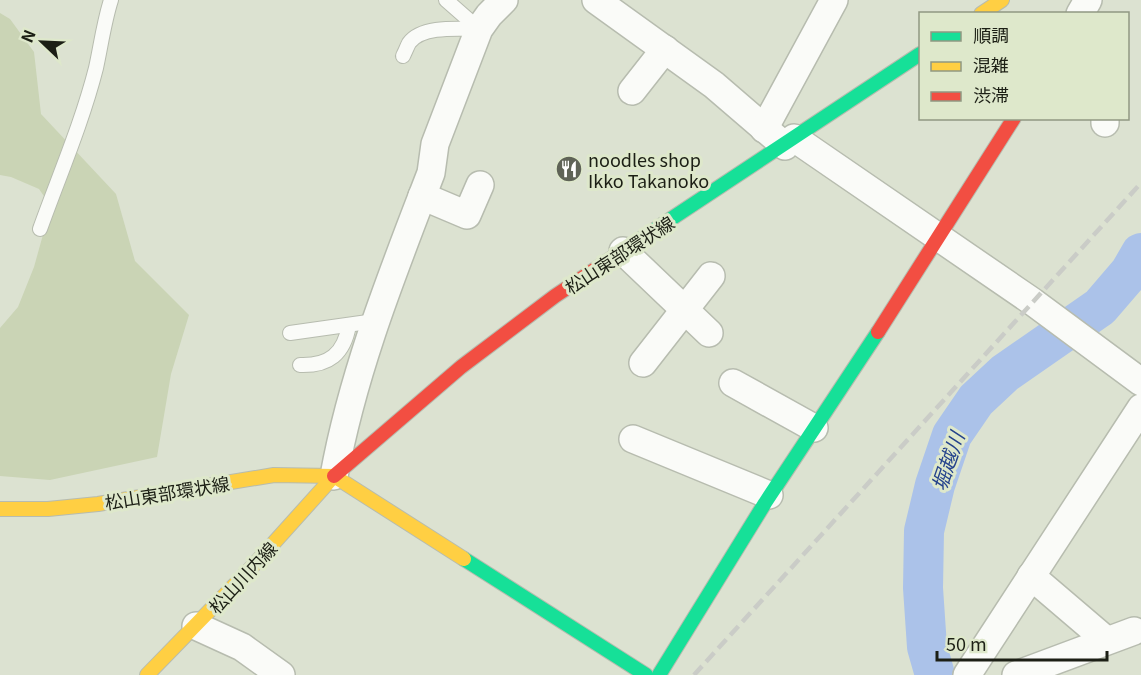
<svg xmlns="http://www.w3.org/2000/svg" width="1141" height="675" font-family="Georgia,'Noto Sans JP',serif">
	<rect width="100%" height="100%" fill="#dce2d1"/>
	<polygon fill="#cad4b5" points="0,13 10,19 34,52 41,114 116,194 135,261 189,315 171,374 157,457 50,480 0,476 0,328 18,307 34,267 49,213 46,199 39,189 11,177 0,175"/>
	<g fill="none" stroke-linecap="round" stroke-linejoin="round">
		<polyline stroke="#abc2e9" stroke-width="40" points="935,675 927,647 923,588 924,531 935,485 952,435 976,400 1005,373 1100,307 1130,272 1141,253"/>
		<defs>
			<g id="lane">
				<polyline points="446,0 479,29"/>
				<path d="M403 56C405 52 407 47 409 43 422 25 460 29 479 29"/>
				<path d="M40 229C59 176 82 123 96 68 101 45 104 22 111 0"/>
				<polyline points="290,333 375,321"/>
				<path d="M300 365C329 366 344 354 349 325"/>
			</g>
			<g id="street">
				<polyline points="596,0 714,85 785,146"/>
				<polyline points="1080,14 1088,0"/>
				<polyline points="632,91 665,49"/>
				<polyline points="1105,123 1105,118"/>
				<polyline points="764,129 834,0"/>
				<polyline points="794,138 1033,302 1141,382"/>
				<polyline points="422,196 467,215 480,185"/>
				<polyline points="623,251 709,333"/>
				<polyline points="643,363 711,276"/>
				<polyline points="733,383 814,428"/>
				<polyline points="633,439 769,495"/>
				<path d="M334 476C353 371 393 272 431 173L435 144 479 29 489 15 504 0"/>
				<polyline points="1031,576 1106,640"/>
				<polyline points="196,626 242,647 281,675"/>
				<polyline points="967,675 1141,408"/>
				<polyline points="1016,675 1134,631"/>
			</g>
			<g id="fast">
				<polyline points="612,258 920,54"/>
				<polyline points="464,559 646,675"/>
				<polyline points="659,675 765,503 878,332"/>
			</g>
			<g id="slow">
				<polyline points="981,14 1002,0"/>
				<polyline points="0,509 48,509 98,504 274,475 334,476 464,559"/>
				<polyline points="147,675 253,566 334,476"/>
			</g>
			<g id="jam">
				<polyline points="878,332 1014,118"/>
				<polyline points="334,476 461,367 555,296 612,258"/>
			</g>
		</defs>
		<use href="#lane" stroke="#b7bcaf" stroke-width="16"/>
		<use href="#street" stroke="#b7bcaf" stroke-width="30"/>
		<use href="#fast" stroke="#b7bcaf" stroke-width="16"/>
		<use href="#slow" stroke="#b7bcaf" stroke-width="16"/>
		<use href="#jam" stroke="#b7bcaf" stroke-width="16"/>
		<use href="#lane" stroke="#fafbf8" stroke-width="14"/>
		<use href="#street" stroke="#fafbf8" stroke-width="27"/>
		<use href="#fast" stroke="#16e098" stroke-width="14"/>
		<use href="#slow" stroke="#ffcf43" stroke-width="14"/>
		<use href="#jam" stroke="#f24e42" stroke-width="14"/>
		<polyline stroke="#caccc7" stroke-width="4.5" stroke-dasharray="12 6" stroke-linecap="butt" points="694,675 1141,183"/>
	</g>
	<defs>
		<symbol id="restaurant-disc" viewBox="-11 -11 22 22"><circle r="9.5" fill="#5f6357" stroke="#dee8cb"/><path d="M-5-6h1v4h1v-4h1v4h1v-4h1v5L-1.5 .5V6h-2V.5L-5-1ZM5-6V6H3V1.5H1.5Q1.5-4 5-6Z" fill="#fff"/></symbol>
	</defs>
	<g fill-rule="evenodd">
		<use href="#restaurant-disc" x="554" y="154" width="30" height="30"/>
	</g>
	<g text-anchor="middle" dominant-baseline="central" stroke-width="6" stroke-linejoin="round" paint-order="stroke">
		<g font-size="18" fill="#1c1f15" stroke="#dee8cb" text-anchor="start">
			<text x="588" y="159">noodles shop<tspan x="588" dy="21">Ikko Takanoko</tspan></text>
		</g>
		<g font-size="18" fill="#1c1f15" stroke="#dee8cb">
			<text transform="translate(619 254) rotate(-33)">松山東部環状線</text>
			<text transform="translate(167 492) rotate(-9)">松山東部環状線</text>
			<text transform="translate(242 577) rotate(-47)">松山川内線</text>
		</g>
		<g font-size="20" font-style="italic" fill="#25438c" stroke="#dee8cb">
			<text transform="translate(947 461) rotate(-71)">堀越川</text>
		</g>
	</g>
	<rect x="919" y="12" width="210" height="108" fill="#dee8cb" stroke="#909882" stroke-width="1.5"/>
	<rect x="931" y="32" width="30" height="9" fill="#16e098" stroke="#909882" stroke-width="1.5"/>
	<text x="973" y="42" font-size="18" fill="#1c1f15">順調</text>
	<rect x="931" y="62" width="30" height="9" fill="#ffcf43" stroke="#909882" stroke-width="1.5"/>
	<text x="973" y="72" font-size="18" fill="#1c1f15">混雑</text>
	<rect x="931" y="92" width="30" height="9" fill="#f24e42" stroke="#909882" stroke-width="1.5"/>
	<text x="973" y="102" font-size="18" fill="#1c1f15">渋滞</text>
	<g transform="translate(42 42) rotate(293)" stroke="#dee8cb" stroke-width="4.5" paint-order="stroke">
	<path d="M0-4.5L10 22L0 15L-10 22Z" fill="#1c1f15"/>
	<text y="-9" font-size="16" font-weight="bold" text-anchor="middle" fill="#1c1f15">N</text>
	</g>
	<path d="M937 651v9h170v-9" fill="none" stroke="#1c1f15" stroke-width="3"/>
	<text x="946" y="651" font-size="18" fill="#1c1f15" stroke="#dee8cb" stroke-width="4.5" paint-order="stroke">50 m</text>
</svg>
